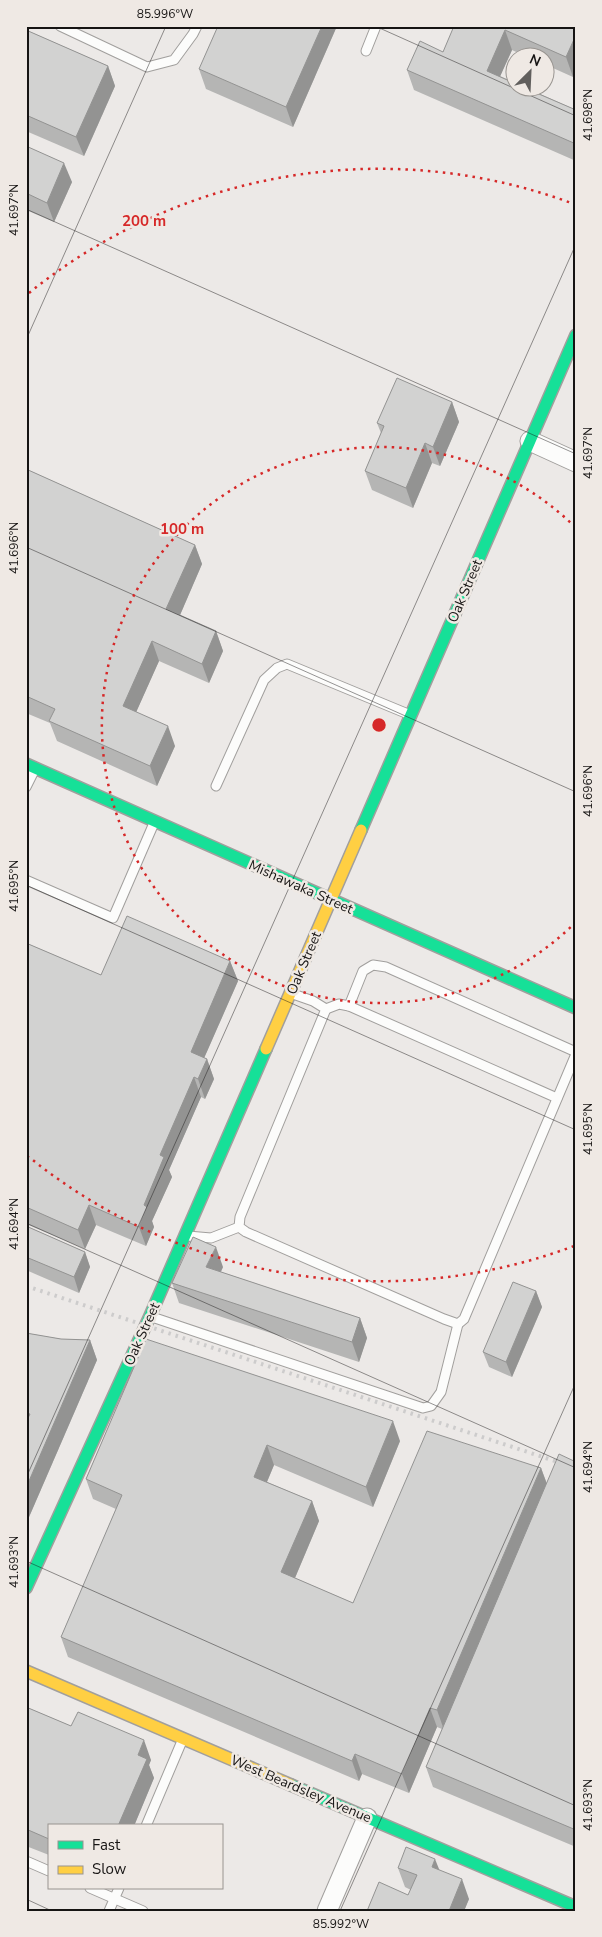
<svg xmlns="http://www.w3.org/2000/svg" width="602" height="1937" font-family="'Nunito Sans',sans-serif">
	<rect width="100%" height="100%" fill="#ece9e7"/>
	<g fill="none" stroke-linecap="round" stroke-linejoin="round">
		<defs>
			<g id="lane">
				<polyline points="60,26 147,67 174,60 193,34 197,26"/>
				<polyline points="366,51 376,26"/>
				<polyline points="216,786 264,680 277,668 287,664 408,714"/>
				<polyline points="26,787 34,771"/>
				<polyline points="26,880 113,918 154,823"/>
				<polyline points="293,994 313,1001 326,1009 240,1217 239,1227 246,1232 444,1319 458,1324 464,1319 576,1054"/>
				<polyline points="349,1006 363,971 373,965 386,967 576,1052"/>
				<polyline points="326,1009 339,1004 349,1006 557,1098"/>
				<polyline points="188,1236 211,1238 239,1227"/>
				<polyline points="152,1317 423,1408 431,1406 441,1392 458,1324"/>
				<polyline points="146,1826 182,1741"/>
				<polyline points="26,1861 49,1871"/>
				<polyline points="90,1888 143,1911"/>
				<polyline points="109,1911 119,1888"/>
			</g>
			<g id="street">
				<polyline points="530,441 576,462"/>
				<polyline points="327,1911 367,1818"/>
			</g>
			<g id="fast">
				<polyline points="26,764 576,1008"/>
				<polyline points="361,830 576,335"/>
				<polyline points="26,1588 150,1316 266,1049"/>
				<polyline points="291,1785 576,1907"/>
			</g>
			<g id="slow">
				<polyline points="266,1049 361,830"/>
				<polyline points="26,1671 291,1785"/>
			</g>
		</defs>
		<use href="#lane" stroke="#a19f9d" stroke-width="11"/>
		<use href="#street" stroke="#a19f9d" stroke-width="21"/>
		<use href="#fast" stroke="#a19f9d" stroke-width="14"/>
		<use href="#slow" stroke="#a19f9d" stroke-width="14"/>
		<use href="#lane" stroke="#fcfcfb" stroke-width="9"/>
		<use href="#street" stroke="#fcfcfb" stroke-width="19"/>
		<use href="#fast" stroke="#16e098" stroke-width="11"/>
		<use href="#slow" stroke="#ffcf43" stroke-width="11"/>
		<polyline stroke="#cdcccc" stroke-width="4" stroke-dasharray="2.5 5" stroke-linecap="butt" points="26,1286 576,1468"/>
	</g>
	<g fill="#b5b5b4">
		<polygon points="337,26 293,127 206,89 199,69"/>
		<polygon points="453,26 576,26 576,71 573,77 544,64 544,58 529,58 512,50 500,76 576,110 576,161 414,90 407,70 443,52 454,28"/>
		<polygon points="26,30 108,66 115,86 84,156 26,131"/>
		<polygon points="26,146 72,182 54,222 26,210"/>
		<polygon points="452,402 459,422 440,466 432,463 413,508 372,490 365,471 381,433 377,423"/>
		<polygon points="26,469 195,545 202,564 180,615 216,631 223,651 209,683 159,661 136,712 175,746 157,786 57,741 50,723 26,713"/>
		<polygon points="26,943 101,975 230,961 238,981 204,1058 207,1059 214,1079 205,1099 201,1097 169,1170 172,1177 152,1221 154,1227 146,1246 96,1225 85,1249 26,1224"/>
		<polygon points="26,1226 85,1252 90,1267 79,1293 26,1270"/>
		<polygon points="223,1267 221,1272 360,1318 367,1338 359,1362 179,1303 172,1283"/>
		<polygon points="536,1291 542,1307 512,1377 489,1367 483,1352"/>
		<polygon points="26,1333 61,1339 90,1340 97,1360 26,1524"/>
		<polygon points="146,1339 400,1441 373,1507 274,1465 267,1482 312,1501 319,1521 295,1578 353,1603 541,1468 547,1484 576,1462 576,1847 433,1787 426,1767 442,1729 437,1727 409,1793 362,1774 359,1781 68,1657 61,1637 116,1509 93,1499 86,1479"/>
		<polygon points="26,1707 151,1760 149,1765 154,1778 134,1826 49,1826 49,1855 26,1846"/>
		<polygon points="398,1868 439,1870 469,1899 464,1911 367,1911 408,1895 411,1890 405,1887"/>
	</g>
	<g fill="#939392">
		<polygon points="322,26 337,26 293,127 286,107"/>
		<polygon points="505,30 512,50 494,90 487,71"/>
		<polygon points="576,35 576,71 573,77 566,57"/>
		<polygon points="108,66 115,86 84,156 76,137"/>
		<polygon points="64,163 72,182 54,222 47,203"/>
		<polygon points="452,402 459,422 440,466 433,447"/>
		<polygon points="425,443 432,463 413,508 406,488"/>
		<polygon points="195,545 202,564 174,629 166,609"/>
		<polygon points="216,631 223,651 209,683 202,664"/>
		<polygon points="152,641 159,661 130,726 123,706"/>
		<polygon points="168,726 175,746 157,786 150,766"/>
		<polygon points="230,961 238,981 198,1072 191,1052"/>
		<polygon points="207,1059 214,1079 205,1099 198,1079"/>
		<polygon points="194,1077 201,1097 169,1170 172,1177 152,1221 154,1227 146,1246 139,1227 144,1205 160,1155"/>
		<polygon points="89,1205 96,1225 85,1249 78,1230"/>
		<polygon points="216,1247 223,1267 213,1287 206,1267"/>
		<polygon points="85,1252 90,1267 79,1293 74,1277"/>
		<polygon points="536,1291 542,1307 512,1377 506,1362"/>
		<polygon points="360,1318 367,1338 359,1362 352,1342"/>
		<polygon points="90,1340 97,1360 26,1524 26,1488"/>
		<polygon points="393,1421 400,1441 373,1507 366,1487"/>
		<polygon points="267,1445 274,1465 261,1496 254,1477"/>
		<polygon points="541,1468 548,1487 444,1730 437,1710"/>
		<polygon points="312,1501 319,1521 289,1592 281,1572"/>
		<polygon points="430,1708 437,1727 409,1793 402,1774"/>
		<polygon points="144,1740 151,1760 149,1765 154,1778 134,1826 118,1826 138,1755"/>
		<polygon points="355,1754 362,1774 359,1781 352,1761"/>
		<polygon points="435,1859 443,1879 432,1867"/>
		<polygon points="462,1879 469,1899 464,1911 449,1911"/>
	</g>
	<g fill="#d2d2d1" stroke="#939392">
		<polygon points="218,26 322,26 286,107 199,69"/>
		<polygon points="454,26 576,26 576,35 566,57 505,30 487,71 514,83 514,88 525,88 576,110 576,144 407,70 420,41 443,52"/>
		<polygon points="26,30 108,66 76,137 26,115"/>
		<polygon points="26,146 64,163 47,203 26,193"/>
		<polygon points="397,378 452,402 433,447 425,443 406,488 365,471 384,426 377,423"/>
		<polygon points="26,469 195,545 166,609 216,631 202,664 152,641 123,706 168,726 150,766 49,721 55,709 26,696"/>
		<polygon points="127,916 230,961 191,1052 207,1059 198,1079 194,1077 160,1155 164,1157 144,1205 147,1207 139,1227 89,1205 78,1230 26,1207 26,943 101,975"/>
		<polygon points="26,1226 85,1252 74,1277 26,1257"/>
		<polygon points="193,1237 216,1247 206,1267 360,1318 352,1342 172,1283"/>
		<polygon points="513,1282 536,1291 506,1362 483,1352"/>
		<polygon points="26,1333 61,1339 90,1340 26,1488 26,1422 30,1414 26,1413"/>
		<polygon points="146,1339 393,1421 366,1487 267,1445 254,1477 312,1501 281,1572 353,1603 427,1431 541,1468 437,1710 430,1708 402,1774 355,1754 352,1761 61,1637 122,1495 86,1479"/>
		<polygon points="559,1454 576,1462 576,1830 426,1767"/>
		<polygon points="26,1707 71,1726 78,1712 144,1740 138,1755 147,1759 118,1826 49,1826 49,1839 26,1829"/>
		<polygon points="406,1847 435,1859 432,1867 462,1879 449,1911 367,1911 379,1882 408,1895 417,1875 398,1868"/>
	</g>
	<path fill="none" stroke="#161413" stroke-width="1" stroke-opacity="0.45" d="M375 26 576 116M26 209 576 454M26 340 166 26M26 547 576 792M26 885 576 1130M26 1223 576 1468M26 1478 576 244M26 1561 576 1806M26 1899 52 1911M340 1911 576 1382"/>
	<g fill="none" stroke="#d62828" stroke-width="2.5" stroke-dasharray="2.5 5">
		<path d="M576 922A278 278 0 1 1 576 528"/>
		<path d="M574 1246A556 556 0 0 1 29 1157M29 293A556 556 0 0 1 574 204"/>
	</g>
	<g text-anchor="middle" dominant-baseline="central" stroke-width="5" stroke-linejoin="round" paint-order="stroke">
		<g font-size="14" fill="#161413" stroke="#efe9e4">
			<text transform="translate(465 591) rotate(-67)">Oak Street</text>
			<text transform="translate(301 887) rotate(24)">Mishawaka Street</text>
			<text transform="translate(304 963) rotate(-67)">Oak Street</text>
			<text transform="translate(142 1334) rotate(-66)">Oak Street</text>
			<text transform="translate(301 1789) rotate(23)">West Beardsley Avenue</text>
		</g>
	</g>
	<circle cx="379" cy="725" r="8" fill="#d62828" stroke="#efe9e4" stroke-width="2.5"/>
	<g font-size="15" text-anchor="middle" font-weight="bold" fill="#d62828" stroke="#efe9e4" stroke-width="5" stroke-linejoin="round" paint-order="stroke">
		<text x="144" y="226">200 m</text>
		<text x="182" y="534">100 m</text>
	</g>
	<rect width="602" height="1937" fill="none" stroke="#efe9e4" stroke-width="55"/>
	<rect x="48" y="1824" width="175" height="65" fill="#efe9e4" stroke="#989490"/>
	<rect x="58" y="1841" width="25" height="8" fill="#16e098" stroke="#989490"/>
	<text x="92" y="1850" font-size="15" fill="#161413">Fast</text>
	<rect x="58" y="1866" width="25" height="8" fill="#ffcf43" stroke="#989490"/>
	<text x="92" y="1874" font-size="15" fill="#161413">Slow</text>
	<g transform="translate(530 72) rotate(24)"><circle r="24" fill="#efe9e4" stroke="#989490"/>
	<path d="M0-4L9 19L0 12L-9 19Z" fill="#615f5d"/>
	<text y="-8" font-size="14" font-weight="bold" text-anchor="middle" fill="#161413">N</text>
	</g>
	<rect x="28" y="28" width="546" height="1882" fill="none" stroke="#161413" stroke-width="2"/>
	<g font-size="12" text-anchor="middle" fill="#161413">
		<text x="165" y="18">85.996°W</text>
		<text transform="translate(588 115) rotate(-90)" y="4">41.698°N</text>
		<text transform="translate(14 210) rotate(-90)" y="4">41.697°N</text>
		<text transform="translate(588 453) rotate(-90)" y="4">41.697°N</text>
		<text transform="translate(14 548) rotate(-90)" y="4">41.696°N</text>
		<text transform="translate(588 791) rotate(-90)" y="4">41.696°N</text>
		<text transform="translate(14 886) rotate(-90)" y="4">41.695°N</text>
		<text transform="translate(588 1129) rotate(-90)" y="4">41.695°N</text>
		<text transform="translate(14 1224) rotate(-90)" y="4">41.694°N</text>
		<text transform="translate(588 1467) rotate(-90)" y="4">41.694°N</text>
		<text transform="translate(14 1562) rotate(-90)" y="4">41.693°N</text>
		<text transform="translate(588 1805) rotate(-90)" y="4">41.693°N</text>
		<text x="341" y="1928">85.992°W</text>
	</g>
</svg>
